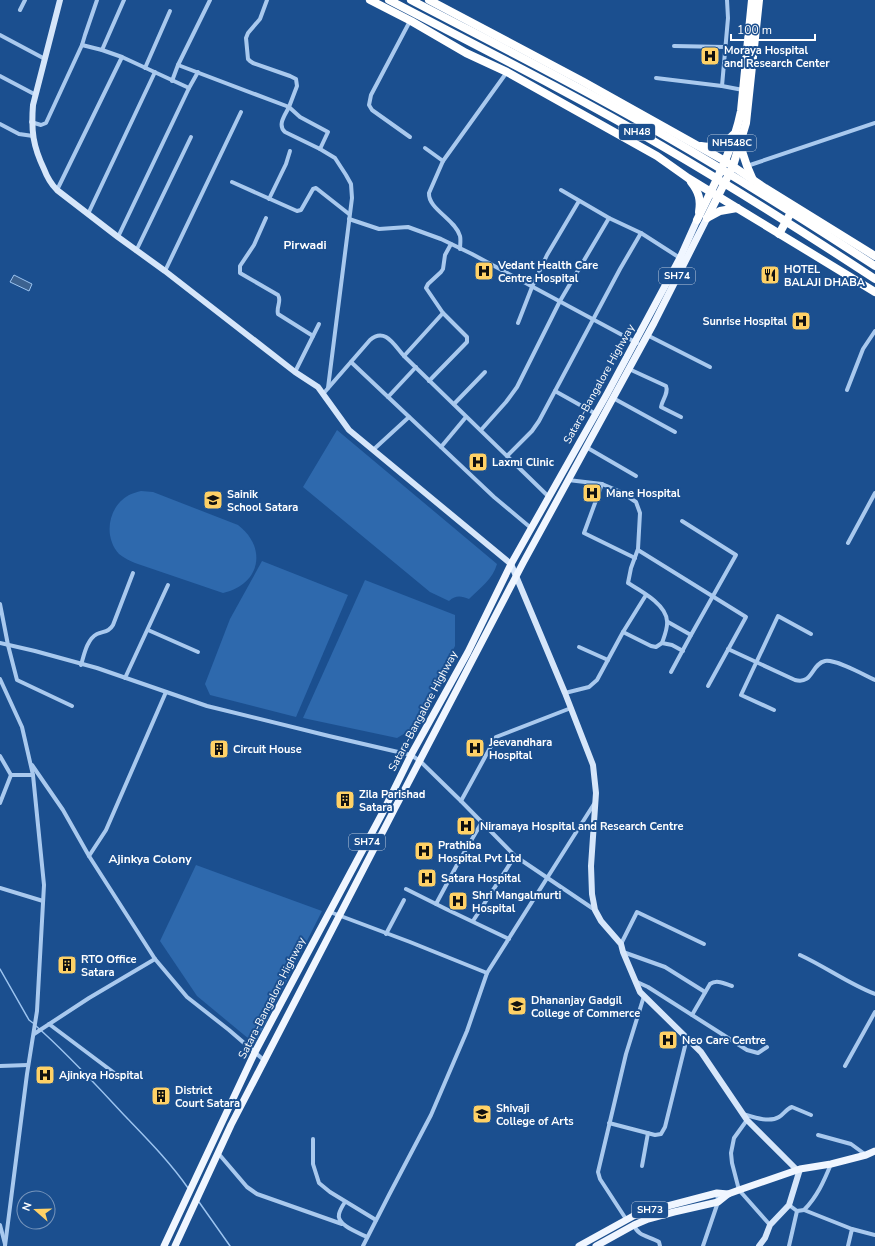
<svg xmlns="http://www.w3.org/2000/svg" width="875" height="1246" font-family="'Nunito Sans',sans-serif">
	<rect width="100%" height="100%" fill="#1b4f8f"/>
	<g fill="#2e69ad">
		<path d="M337 430 497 564C493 579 480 588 469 599 461 596 456 595 449 601L430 592 303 487Z"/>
		<path d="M141 491 153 492 238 525C268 548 260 585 223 593L135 563C130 561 124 558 119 554 103 537 108 506 129 495 133 493 137 492 141 491Z"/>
		<polygon points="262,561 348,595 296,717 210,695 205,684 230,619"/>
		<polygon points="365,580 455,615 455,646 412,729 397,738 303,718"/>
		<polygon points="196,865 322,911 255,1044 197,996 160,941"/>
	</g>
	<polygon fill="#3c6290" stroke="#9cc4f0" points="14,275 32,284 29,291 10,282"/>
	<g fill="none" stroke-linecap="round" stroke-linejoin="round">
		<g stroke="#9cc4f0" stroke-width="1.5">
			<polyline points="0,969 29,1020 33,1023"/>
			<path d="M36 1026C68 1054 97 1086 126 1117 148 1140 170 1162 188 1188"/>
			<polyline points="199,1202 230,1246"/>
		</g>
		<g stroke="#a9c9ee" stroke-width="4">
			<polyline points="267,0 260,19 248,33 246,38 248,59 250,61 253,63 290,76 296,79 297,86 289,107 300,117 328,132 320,149"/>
			<polyline points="20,10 25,0"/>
			<polyline points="0,35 45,59"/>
			<polyline points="82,45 85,35 97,0"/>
			<polyline points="674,46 725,47"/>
			<polyline points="102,50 124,0"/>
			<path d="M178 65 289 107C285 115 277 125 285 132L320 149 335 158 346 175 351 184 352 198 328 388"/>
			<polyline points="145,68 170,11"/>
			<polyline points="0,76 36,95"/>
			<polyline points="656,78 722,86 743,90"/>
			<polyline points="172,81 178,65 210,0"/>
			<polyline points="722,86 728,18 727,0"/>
			<polyline points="31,122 41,125 46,123 82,45 102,50 122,57 189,88 198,72"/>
			<polyline points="0,124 19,134 33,136"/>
			<polyline points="410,137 372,110 369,105 371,95 410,21"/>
			<polyline points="425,148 443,161"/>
			<polyline points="747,166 875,123"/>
			<polyline points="232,182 297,211 301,210 313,189 316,188 349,214"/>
			<polyline points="57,190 122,57"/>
			<polyline points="561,190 609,218 641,233 680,258"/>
			<polyline points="269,199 286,164 290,151"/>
			<polyline points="88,214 155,72"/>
			<path d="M266 218 254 245 240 266V273L278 295C282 301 276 307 278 314L313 336"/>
			<polyline points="349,219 379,229 408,227 441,239 472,254 637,343"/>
			<polyline points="118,237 189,88"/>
			<path d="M460 249C460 245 461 240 460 236 455 219 428 209 429 193L443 161 507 72"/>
			<polyline points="136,251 191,137"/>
			<polyline points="165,271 241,112"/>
			<polyline points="518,323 532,287 547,255 579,201"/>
			<polyline points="647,335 710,367"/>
			<polyline points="404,356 443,313"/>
			<polyline points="351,362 494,497 531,528"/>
			<path d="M629 369 666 386C669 393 662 400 661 407L681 417"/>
			<polyline points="295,372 319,324"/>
			<polyline points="429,381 467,342 467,337 443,313 426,288 428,284 441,272 443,269 445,255 451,244"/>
			<polyline points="847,390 863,349 875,331"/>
			<polyline points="555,391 596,414"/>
			<path d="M323 394 370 340C385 327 394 345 404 356L549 497"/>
			<polyline points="388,397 416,367"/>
			<polyline points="613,398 675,432"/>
			<polyline points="454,404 485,372"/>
			<polyline points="481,430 506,402 517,387 560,301 609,218"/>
			<polyline points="441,447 466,417"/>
			<polyline points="586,447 636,476"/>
			<polyline points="373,450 409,417"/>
			<polyline points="507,456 532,431 539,421 620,269 641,233"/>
			<path d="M568 480 602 484 621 492 636 502 640 513 638 549 631 568 628 583C641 591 666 604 667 621 668 628 664 637 662 643"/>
			<polyline points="602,484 584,533 635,558"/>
			<polyline points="848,543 875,493"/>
			<polyline points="638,550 746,617 708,686"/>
			<polyline points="0,604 8,645 17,680 72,706"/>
			<polyline points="668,622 691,635 736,555 682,521"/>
			<polyline points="148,630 198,652"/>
			<polyline points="623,632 651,646 656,647 662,643 672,645 683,651"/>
			<polyline points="0,643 35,651 97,668 207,706 329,736 411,755 420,761 461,801 515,856 595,910"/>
			<polyline points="579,647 608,660"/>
			<path d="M728 649 795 680C813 685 811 664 825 661 836 659 864 675 875 680"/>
			<path d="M81 665C84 655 87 639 97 634 104 631 109 632 113 625L133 573"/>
			<polyline points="671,672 691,635"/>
			<polyline points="125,678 168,585"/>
			<polyline points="0,679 22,727 33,775 44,885 37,1011 27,1074 5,1246"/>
			<polyline points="565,693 589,687 597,680 623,632 646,595"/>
			<polyline points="774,710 741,695 778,616 811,634"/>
			<polyline points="0,756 11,775 33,775"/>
			<polyline points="32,765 63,810 89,856 155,959 187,997 229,1030 265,1061"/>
			<polyline points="461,801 496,737 571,708"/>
			<polyline points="0,803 11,775"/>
			<polyline points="89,856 106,830 166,692"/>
			<polyline points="0,888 43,901"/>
			<polyline points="406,889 446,909 509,939"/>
			<polyline points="436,904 458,863 482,822"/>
			<polyline points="330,912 410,942 487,973"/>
			<polyline points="473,921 515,856"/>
			<polyline points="386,934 404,900"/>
			<polyline points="621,944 637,912 704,944"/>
			<polyline points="623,952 665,967 705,992"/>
			<path d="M800 955C826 967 849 984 875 994"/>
			<polyline points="637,982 648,987 747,1050 758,1053 767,1047"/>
			<path d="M692 1015 710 984C717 979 725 984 732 986"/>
			<polyline points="49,1024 117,1075"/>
			<polyline points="34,1034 89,998 155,959"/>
			<polyline points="0,1066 28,1065"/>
			<polyline points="845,1066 875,1012"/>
			<path d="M743 1114C753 1117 769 1123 779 1117 784 1114 786 1109 792 1107L811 1115"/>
			<polyline points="747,1120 734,1138 731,1153 732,1163 739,1190 770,1225"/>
			<polyline points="609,1123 655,1135 661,1134 665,1127 687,1038"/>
			<polyline points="818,1135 851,1144 866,1155"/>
			<polyline points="313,1139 313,1164 319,1183 330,1192 376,1220"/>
			<polyline points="218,1153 247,1187 257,1194 342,1224"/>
			<polyline points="642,1166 648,1133"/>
			<path d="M345 1202C343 1205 340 1210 339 1214 336 1225 359 1233 367 1237"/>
			<polyline points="804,1210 852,1229"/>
			<path d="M797 1211 804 1210C817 1197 824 1181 831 1164"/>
			<polyline points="626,1219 600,1179 598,1172 626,1054 644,996"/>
			<polyline points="0,1225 5,1244"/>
			<path d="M634 1225C638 1237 650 1236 659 1242L660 1246"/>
			<polyline points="363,1246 389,1195 431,1115 467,1031 487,973 594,804"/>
			<polyline points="703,1246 718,1202 717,1193"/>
			<polyline points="789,1246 797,1211 789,1205"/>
			<polyline points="848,1246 852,1229 875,1235"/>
		</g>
		<g stroke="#d6e6fa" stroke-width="6">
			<path d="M60 0 33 105C31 131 33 146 44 169 47 177 51 184 57 190L118 237 165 271 295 372 318 387 349 430 511 564 565 693 593 765 596 793 591 866 592 894 595 910 601 921 621 944 623 952 640 992 701 1052 747 1120 797 1170"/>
			<polyline points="759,1246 765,1238 770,1225 789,1205 800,1169"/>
		</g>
		<g stroke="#f0f6ff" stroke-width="7">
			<polyline points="164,1246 255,1052 306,956 383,812 411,755 468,652 511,564 607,394 680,258 697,220"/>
			<polyline points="175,1246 231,1125 394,810 523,563 654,323 707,218"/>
			<polyline points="579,1246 637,1214 717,1193 728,1194"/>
			<polyline points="596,1246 634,1225 648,1219 674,1212 718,1202 728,1194 739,1190 800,1169 831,1164 866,1155 875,1151"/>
		</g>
		<g stroke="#fff" stroke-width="8">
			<polyline points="370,0 411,21 466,53 507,72 657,156 688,178 737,208 875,292"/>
			<polyline points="429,0 582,81 725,161 765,188 875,256"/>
			<polyline points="740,145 747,166 753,180"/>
			<path d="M701 146C713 148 725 145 733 135"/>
			<path d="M691 182C699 192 701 200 699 212"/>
			<polyline points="707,218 733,166 746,123 759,0"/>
			<polyline points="707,218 720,211 737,208"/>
			<path d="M697 220C714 185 733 150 741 111L752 0"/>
			<polyline points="779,234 794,207"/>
		</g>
		<g stroke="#fff" stroke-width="8">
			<path d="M389 0C481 48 573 94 662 146 734 188 805 233 875 279"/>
			<path d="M411 0C497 45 583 88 667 137 738 178 806 221 875 266"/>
		</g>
	</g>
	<defs>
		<symbol id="hospital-square" viewBox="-11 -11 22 22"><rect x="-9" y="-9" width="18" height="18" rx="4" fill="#ffd166" stroke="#1b4f8f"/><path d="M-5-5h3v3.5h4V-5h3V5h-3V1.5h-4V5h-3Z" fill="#111"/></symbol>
		<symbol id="restaurant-square" viewBox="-11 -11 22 22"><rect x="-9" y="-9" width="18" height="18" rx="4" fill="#ffd166" stroke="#1b4f8f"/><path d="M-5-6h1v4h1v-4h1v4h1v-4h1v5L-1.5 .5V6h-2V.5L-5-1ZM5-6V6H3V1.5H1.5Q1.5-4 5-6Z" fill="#111"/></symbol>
		<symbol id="school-square" viewBox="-11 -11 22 22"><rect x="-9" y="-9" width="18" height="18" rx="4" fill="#ffd166" stroke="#1b4f8f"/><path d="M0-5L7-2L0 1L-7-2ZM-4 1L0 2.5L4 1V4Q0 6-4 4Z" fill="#111"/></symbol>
		<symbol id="building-square" viewBox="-11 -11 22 22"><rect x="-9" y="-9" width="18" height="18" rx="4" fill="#ffd166" stroke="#1b4f8f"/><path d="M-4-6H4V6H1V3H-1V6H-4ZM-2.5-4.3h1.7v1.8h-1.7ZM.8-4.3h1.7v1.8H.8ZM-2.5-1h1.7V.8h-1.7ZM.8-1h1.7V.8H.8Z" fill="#111"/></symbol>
		<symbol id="university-square" viewBox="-11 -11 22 22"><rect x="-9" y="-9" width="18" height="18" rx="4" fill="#ffd166" stroke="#1b4f8f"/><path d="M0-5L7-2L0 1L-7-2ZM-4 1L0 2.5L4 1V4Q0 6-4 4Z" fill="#111"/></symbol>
	</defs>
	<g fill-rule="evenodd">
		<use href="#hospital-square" x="699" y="45" width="22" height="22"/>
		<use href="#hospital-square" x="473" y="260" width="22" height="22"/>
		<use href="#restaurant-square" x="759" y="264" width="22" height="22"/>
		<use href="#hospital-square" x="790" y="310" width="22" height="22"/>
		<use href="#hospital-square" x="467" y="451" width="22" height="22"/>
		<use href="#hospital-square" x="581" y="482" width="22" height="22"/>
		<use href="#school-square" x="202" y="489" width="22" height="22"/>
		<use href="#hospital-square" x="464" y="737" width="22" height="22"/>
		<use href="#building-square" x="208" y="738" width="22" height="22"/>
		<use href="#building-square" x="334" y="789" width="22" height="22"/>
		<use href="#hospital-square" x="455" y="815" width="22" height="22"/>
		<use href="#hospital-square" x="413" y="840" width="22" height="22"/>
		<use href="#hospital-square" x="416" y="867" width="22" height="22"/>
		<use href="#hospital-square" x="447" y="890" width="22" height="22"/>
		<use href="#building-square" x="56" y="954" width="22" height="22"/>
		<use href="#university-square" x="506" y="995" width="22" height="22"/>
		<use href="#hospital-square" x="657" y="1029" width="22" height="22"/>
		<use href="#hospital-square" x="34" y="1064" width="22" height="22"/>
		<use href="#building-square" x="150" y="1085" width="22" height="22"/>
		<use href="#university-square" x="471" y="1103" width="22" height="22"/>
	</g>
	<g text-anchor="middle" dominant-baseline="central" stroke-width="4" stroke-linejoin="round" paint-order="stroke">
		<g fill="#1b4f8f" stroke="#bbcadd" stroke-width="1">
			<rect x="619" y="124" width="36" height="16" rx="3"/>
			<rect x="708" y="135" width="48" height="16" rx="3"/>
			<rect x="659" y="268" width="36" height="16" rx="3"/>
			<rect x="349" y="834" width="36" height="16" rx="3"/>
			<rect x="632" y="1202" width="36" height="16" rx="3"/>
		</g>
		<g font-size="10" font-weight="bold" fill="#fff">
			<text x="637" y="132">NH48</text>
			<text x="732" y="143">NH548C</text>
			<text x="677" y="276">SH74</text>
			<text x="367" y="842">SH74</text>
			<text x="650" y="1210">SH73</text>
		</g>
		<g font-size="11" font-weight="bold" fill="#fff" stroke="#1b4f8f" text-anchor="start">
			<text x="724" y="50">Moraya Hospital<tspan x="724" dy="13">and Research Center</tspan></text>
			<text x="498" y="265">Vedant Health Care<tspan x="498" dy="13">Centre Hospital</tspan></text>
			<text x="784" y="269">HOTEL<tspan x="784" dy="13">BALAJI DHABA</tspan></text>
			<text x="787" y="321" text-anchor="end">Sunrise Hospital</text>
			<text x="492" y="462">Laxmi Clinic</text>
			<text x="606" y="493">Mane Hospital</text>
			<text x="227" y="494">Sainik<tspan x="227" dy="13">School Satara</tspan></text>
			<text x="489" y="742">Jeevandhara<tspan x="489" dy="13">Hospital</tspan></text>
			<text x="233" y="749">Circuit House</text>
			<text x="359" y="794">Zila Parishad<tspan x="359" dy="13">Satara</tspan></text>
			<text x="480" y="826">Niramaya Hospital and Research Centre</text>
			<text x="438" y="845">Prathiba<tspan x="438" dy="13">Hospital Pvt Ltd</tspan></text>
			<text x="441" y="878">Satara Hospital</text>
			<text x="472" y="895">Shri Mangalmurti<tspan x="472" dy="13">Hospital</tspan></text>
			<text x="81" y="959">RTO Office<tspan x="81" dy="13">Satara</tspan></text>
			<text x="531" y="1000">Dhananjay Gadgil<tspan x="531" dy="13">College of Commerce</tspan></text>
			<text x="682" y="1040">Neo Care Centre</text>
			<text x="59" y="1075">Ajinkya Hospital</text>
			<text x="175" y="1090">District<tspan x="175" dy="13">Court Satara</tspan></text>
			<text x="496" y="1108">Shivaji<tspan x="496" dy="13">College of Arts</tspan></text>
		</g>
		<g font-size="11" fill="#fff" stroke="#1b4f8f">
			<text transform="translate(599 384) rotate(-61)">Satara-Bangalore Highway</text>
			<text transform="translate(423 711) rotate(-62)">Satara-Bangalore Highway</text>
			<text transform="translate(272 998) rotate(-63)">Satara-Bangalore Highway</text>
		</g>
		<g font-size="12" font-weight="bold" fill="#fff" stroke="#1b4f8f">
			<text x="305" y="245">Pirwadi</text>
			<text x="150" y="859">Ajinkya Colony</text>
		</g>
	</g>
	<g transform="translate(36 1210) rotate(290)"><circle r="19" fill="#1b4f8f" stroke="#7695bc"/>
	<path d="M0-3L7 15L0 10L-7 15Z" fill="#ffd166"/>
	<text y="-6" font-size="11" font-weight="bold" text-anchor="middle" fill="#ffffff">N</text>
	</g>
	<path d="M731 34v6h84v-6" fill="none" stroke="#ffffff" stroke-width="2"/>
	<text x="737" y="34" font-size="12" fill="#ffffff" stroke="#1b4f8f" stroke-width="3" paint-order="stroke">100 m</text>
</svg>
